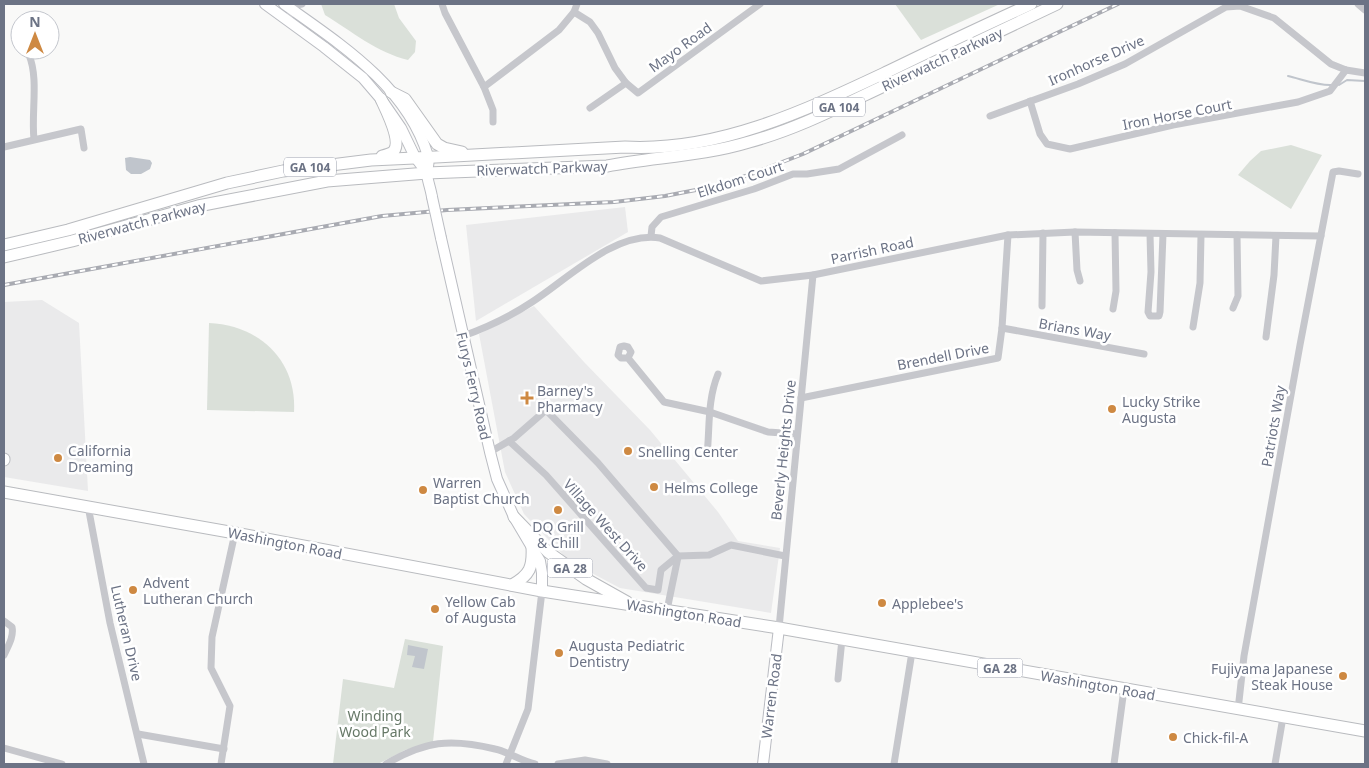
<svg xmlns="http://www.w3.org/2000/svg" width="1369" height="768" font-family="'Noto Sans',sans-serif">
	<rect width="100%" height="100%" fill="#f9f9f8"/>
	<g fill="#eaeaeb">
		<polygon points="625,207 628,232 476,321 466,225"/>
		<polygon points="42,300 79,323 88,491 4,477 4,302"/>
		<polygon points="534,306 584,362 650,430 718,512 738,541 780,548 771,613 620,588 569,561 524,514 505,472 479,334"/>
	</g>
	<g fill="#dae0d9">
		<path d="M321 4H394L399 18 416 41 415 52 408 60C378 53 351 31 325 15Z"/>
		<polygon points="895,4 1000,4 921,40"/>
		<polygon points="1291,145 1322,155 1291,209 1238,175 1250,161 1261,151"/>
		<path d="M209 323C259 325 297 360 294 412L207 410Z"/>
		<polygon points="405,639 443,646 433,742 405,750 378,764 333,764 343,679 394,688"/>
	</g>
	<g fill="#c0c5cc">
		<polygon points="130,157 150,160 152,163 150,169 141,174 131,174 126,170 125,158"/>
		<polygon points="408,645 428,649 424,669 412,667 415,656 407,655"/>
	</g>
	<g fill="none" stroke-linecap="round" stroke-linejoin="round">
		<g stroke="#c0c5cc" stroke-width="2">
			<path d="M1288 76C1301 79 1319 86 1332 85"/>
			<polyline points="1339,85 1347,80 1365,81"/>
		</g>
		<defs>
			<g id="secondary">
				<polyline points="265,4 324,47 363,78 381,99 401,128 415,157 427,173"/>
				<path d="M284 4C340 44 407 86 428 156 430 162 427 168 427 175 428 182 431 190 432 197"/>
				<polyline points="441,238 490,452 497,479 514,517 540,561 542,573 542,591"/>
				<polyline points="763,764 779,628"/>
			</g>
			<g id="primary">
				<polyline points="391,92 405,99 437,144 444,148 462,152"/>
				<path d="M381 99C386 110 403 142 393 152 390 154 386 155 382 156"/>
				<path d="M4 245 68 230 227 183 283 171 371 160 436 157 625 147C719 152 806 110 889 71 936 48 983 26 1031 4"/>
				<path d="M4 257 72 241 198 206 327 181 427 173 607 166C654 157 703 156 749 142 797 129 841 106 886 85 943 58 1000 31 1057 4"/>
				<polyline points="4,460 4,459"/>
				<polyline points="4,492 235,533 542,591 779,628 1365,731"/>
				<polyline points="514,517 548,552 586,579 627,602"/>
				<path d="M512 585C530 575 533 567 532 547"/>
			</g>
		</defs>
		<use href="#secondary" stroke="#babcc2" stroke-width="12"/>
		<use href="#primary" stroke="#b9bbbf" stroke-width="13"/>
		<g stroke="#c6c7cc" stroke-width="7">
			<polyline points="442,4 445,13 484,87 493,110 493,122"/>
			<polyline points="1358,4 1365,10"/>
			<polyline points="574,12 590,22 598,33 615,68 626,83 638,93 760,4"/>
			<polyline points="287,20 296,5 302,4"/>
			<path d="M29 55C39 79 31 113 34 139"/>
			<polyline points="484,87 559,30 574,12 577,4"/>
			<polyline points="1030,101 1040,134 1047,144 1070,149 1173,125 1298,102 1330,91 1346,70"/>
			<polyline points="590,108 626,83"/>
			<polyline points="990,116 1078,84 1125,64 1226,7 1240,6 1274,18 1331,64 1346,70 1365,73"/>
			<polyline points="4,147 81,129 84,148"/>
			<polyline points="1075,232 1077,270 1080,281"/>
			<polyline points="1150,234 1151,272 1148,312 1150,316 1159,316 1160,312 1163,234"/>
			<polyline points="651,236 652,227 661,217 754,189 793,174 807,174 839,169 902,135"/>
			<polyline points="1042,306 1043,233"/>
			<polyline points="1233,308 1238,296 1237,235"/>
			<polyline points="1113,309 1116,291 1115,233"/>
			<polyline points="1193,327 1200,283 1201,235"/>
			<polyline points="1002,328 1144,354"/>
			<path d="M463 336C488 327 511 316 532 302 568 279 614 231 660 238L761 281 813 275 1008 235 1075 232 1321 236"/>
			<polyline points="1266,337 1274,275 1276,236"/>
			<polyline points="628,358 631,352 628,347 624,346 620,347 618,355 621,358 628,358 664,402 710,412 768,432 797,434"/>
			<polyline points="801,398 998,358 1002,328 1008,235"/>
			<polyline points="509,441 546,475 646,588 658,590 661,570 678,556 709,555 731,545 785,556"/>
			<polyline points="490,452 514,438 546,410 598,463 678,556"/>
			<path d="M707 455C710 428 707 401 718 374"/>
			<polyline points="88,506 110,623 144,764"/>
			<polyline points="667,610 678,557"/>
			<path d="M4 621 12 627C14 637 8 646 4 655"/>
			<polyline points="779,628 813,275"/>
			<polyline points="838,679 842,639"/>
			<polyline points="1238,710 1244,656 1300,345 1333,172 1339,171 1358,174"/>
			<polyline points="138,734 224,749"/>
			<polyline points="4,748 62,764"/>
			<polyline points="221,764 230,706 211,668 212,637 235,533"/>
			<path d="M386 764C425 741 450 738 495 749 509 752 521 761 535 764"/>
			<polyline points="506,764 528,709 542,591"/>
			<polyline points="558,764 585,760 607,764"/>
			<polyline points="894,764 912,652"/>
			<polyline points="1114,764 1124,689"/>
			<polyline points="1275,764 1283,717"/>
		</g>
		<use href="#secondary" stroke="#fff" stroke-width="10"/>
		<use href="#primary" stroke="#fff" stroke-width="11"/>
		<defs>
			<polyline id="rail" points="4,285 382,216 447,210 614,202 665,196 706,188 749,175 803,154 1118,4"/>
		</defs>
		<use href="#rail" stroke="#a9abb2" stroke-width="4"/>
		<use href="#rail" stroke="#fff" stroke-width="2" stroke-dasharray="5.5" stroke-linecap="butt"/>
		<defs>
			<polyline id="secondary-bridge" points="432,197 441,238"/>
		</defs>
		<use href="#secondary-bridge" stroke="#babcc2" stroke-width="12" stroke-linecap="butt"/>
		<use href="#secondary-bridge" stroke="#fff" stroke-width="10"/>
	</g>
	<g fill="#ce8942" stroke="#fff" stroke-width="2">
		<path d="M524.5 390.5h5v5h5v5h-5v5h-5v-5h-5v-5h5z"/>
		<circle cx="1112" cy="409" r="5"/>
		<circle cx="628" cy="451" r="5"/>
		<circle cx="58" cy="458" r="5"/>
		<circle cx="654" cy="487" r="5"/>
		<circle cx="423" cy="490" r="5"/>
		<circle cx="558" cy="510" r="5"/>
		<circle cx="133" cy="590" r="5"/>
		<circle cx="882" cy="603" r="5"/>
		<circle cx="435" cy="609" r="5"/>
		<circle cx="559" cy="653" r="5"/>
		<circle cx="1343" cy="676" r="5"/>
		<circle cx="1173" cy="737" r="5"/>
	</g>
	<g text-anchor="middle" dominant-baseline="central" stroke-width="5" stroke-linejoin="round" paint-order="stroke">
		<g fill="#fff" stroke="#989daa" stroke-width="1">
			<rect x="813" y="97.5" width="52" height="19" rx="4"/>
			<rect x="284" y="157.5" width="52" height="19" rx="4"/>
			<rect x="547.5" y="558.5" width="45" height="19" rx="4"/>
			<rect x="977.5" y="658.5" width="45" height="19" rx="4"/>
		</g>
		<g font-size="12" font-weight="bold" fill="#6c7385">
			<text x="839" y="107">GA 104</text>
			<text x="310" y="167">GA 104</text>
			<text x="570" y="568">GA 28</text>
			<text x="1000" y="668">GA 28</text>
		</g>
		<g font-size="14" fill="#6c7385" stroke="#fff">
			<text transform="translate(680 47) rotate(-36)">Mayo Road</text>
			<text transform="translate(942 59) rotate(-25)">Riverwatch Parkway</text>
			<text transform="translate(1096 60) rotate(-24)">Ironhorse Drive</text>
			<text transform="translate(1177 114) rotate(-11)">Iron Horse Court</text>
			<text transform="translate(542 168) rotate(-2)">Riverwatch Parkway</text>
			<text transform="translate(740 179) rotate(-18)">Elkdom Court</text>
			<text transform="translate(142 222) rotate(-15)">Riverwatch Parkway</text>
			<text transform="translate(872 250) rotate(-12)">Parrish Road</text>
			<text transform="translate(1075 329) rotate(10)">Brians Way</text>
			<text transform="translate(943 356) rotate(-11)">Brendell Drive</text>
			<text transform="translate(474 386) rotate(77)">Furys Ferry Road</text>
			<text transform="translate(1273 426) rotate(-80)">Patriots Way</text>
			<text transform="translate(783 450) rotate(-84)">Beverly Heights Drive</text>
			<text transform="translate(606 525) rotate(48)">Village West Drive</text>
			<text transform="translate(285 543) rotate(11)">Washington Road</text>
			<text transform="translate(684 613) rotate(9)">Washington Road</text>
			<text transform="translate(127 633) rotate(77)">Lutheran Drive</text>
			<text transform="translate(1098 685) rotate(10)">Washington Road</text>
			<text transform="translate(771 696) rotate(-83)">Warren Road</text>
		</g>
		<g font-size="14" fill="#6c7385" stroke="#fff" text-anchor="start">
			<text x="537" y="390">Barney's<tspan x="537" dy="16">Pharmacy</tspan></text>
			<text x="1122" y="401">Lucky Strike<tspan x="1122" dy="16">Augusta</tspan></text>
			<text x="68" y="450">California<tspan x="68" dy="16">Dreaming</tspan></text>
			<text x="638" y="451">Snelling Center</text>
			<text x="433" y="482">Warren<tspan x="433" dy="16">Baptist Church</tspan></text>
			<text x="664" y="487">Helms College</text>
			<text x="558" y="526" text-anchor="middle">DQ Grill<tspan x="558" dy="16">&amp; Chill</tspan></text>
			<text x="143" y="582">Advent<tspan x="143" dy="16">Lutheran Church</tspan></text>
			<text x="445" y="601">Yellow Cab<tspan x="445" dy="16">of Augusta</tspan></text>
			<text x="892" y="603">Applebee's</text>
			<text x="569" y="645">Augusta Pediatric<tspan x="569" dy="16">Dentistry</tspan></text>
			<text x="1333" y="668" text-anchor="end">Fujiyama Japanese<tspan x="1333" dy="16">Steak House</tspan></text>
			<text x="1183" y="737">Chick-fil-A</text>
		</g>
		<g font-size="14" fill="#667867" stroke="#fff">
			<text x="375" y="715">Winding<tspan x="375" dy="16">Wood Park</tspan></text>
		</g>
	</g>
	<rect width="1369" height="768" fill="none" stroke="#6c7385" stroke-width="10"/>
	<g transform="translate(35 35)"><circle r="24" fill="#ffffff" stroke="#c4c7ce"/>
	<path d="M0-4L9 19L0 12L-9 19Z" fill="#ce8942"/>
	<text y="-8" font-size="14" font-weight="bold" text-anchor="middle" fill="#6c7385">N</text>
	</g>
</svg>
